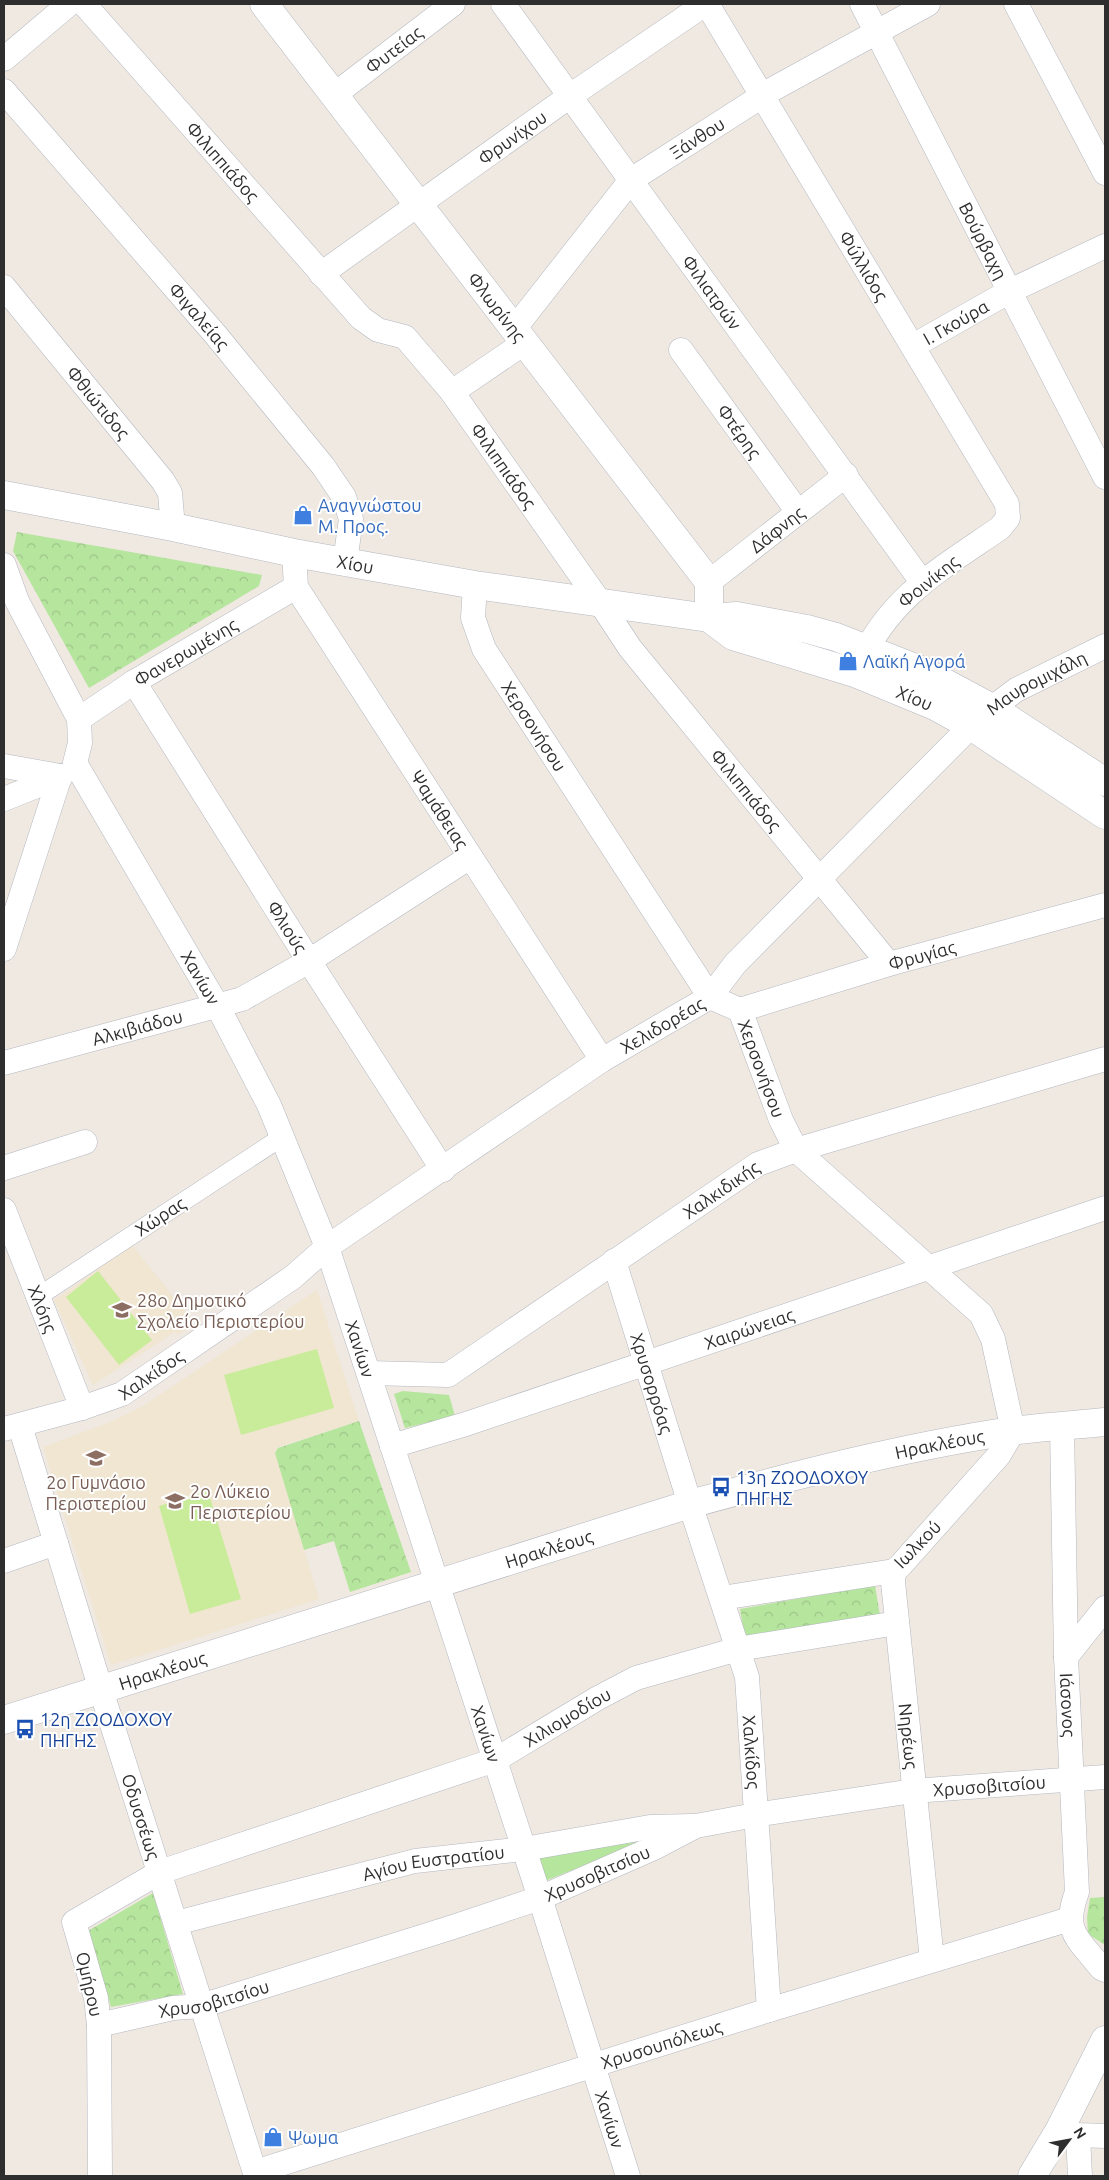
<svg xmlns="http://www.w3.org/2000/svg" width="1109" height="2180" font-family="Ubuntu,sans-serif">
	<defs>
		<pattern id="forest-crowns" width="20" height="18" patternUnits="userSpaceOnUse" patternTransform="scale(1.25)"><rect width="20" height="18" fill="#b6e59e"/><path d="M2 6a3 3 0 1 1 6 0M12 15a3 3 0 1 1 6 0" fill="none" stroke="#9dc588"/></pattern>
	</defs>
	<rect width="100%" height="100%" fill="#efe9e1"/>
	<g fill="#f0e6d1">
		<polygon points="132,1245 193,1321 191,1322 193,1325 178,1335 175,1332 93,1385 54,1300"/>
		<polygon points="317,1290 359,1421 278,1447 275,1453 319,1599 111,1665 43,1447 108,1423 143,1406"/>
	</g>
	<polygon fill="#b6e59e" points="655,1837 545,1881 537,1857"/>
	<g fill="url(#forest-crowns)">
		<polygon points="17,532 262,575 259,586 89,688 13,551"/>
		<polygon points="403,1391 449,1395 455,1416 405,1428 394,1394"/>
		<polygon points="359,1421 411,1572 350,1592 334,1541 304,1550 275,1453 278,1448"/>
		<polygon points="875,1585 880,1616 745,1640 740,1609"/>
		<polygon points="153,1893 183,1994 111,2007 88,1931"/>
		<polygon points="1105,1897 1105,1945 1088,1934 1087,1917 1090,1898"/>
	</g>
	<g fill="#c9ec9a">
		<polygon points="98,1271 152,1340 119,1365 66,1297"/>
		<polygon points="317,1349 334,1408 241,1435 224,1375"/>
		<polygon points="208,1491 241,1599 190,1614 159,1506"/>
	</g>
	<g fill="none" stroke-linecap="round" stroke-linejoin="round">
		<defs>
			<polyline id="pedestrian" points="39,1296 282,1137"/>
			<g id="minor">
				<path id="s1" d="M84 4 361 318 378 330 405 337 452 392 601 604 630 648 889 964"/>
				<path id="s2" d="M503 4 922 582"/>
				<path id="s3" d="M707 4 1007 504 1008 518 1000 528C942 568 889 597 859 665"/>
				<path id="s4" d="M862 4 1105 477"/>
				<polyline points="1016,4 1105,173"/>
				<polyline points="4,59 69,4"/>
				<path id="s5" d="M4 91 215 334 323 466 344 497 351 519 345 562"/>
				<path id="s6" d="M334 95 453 4"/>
				<path id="s7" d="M321 274 570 96 705 4"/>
				<path id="s8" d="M4 287 163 481 170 493 173 527"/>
				<path id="s9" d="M514 329 631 180 773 89 928 4"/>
				<path id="s10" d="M913 346 1010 291 1105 246"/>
				<path id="s11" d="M681 350 798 512"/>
				<polyline points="452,392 524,343"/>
				<path id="s12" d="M294 553 296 587 602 1060"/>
				<path id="s13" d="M4 565 17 601 79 719 80 743 75 763 218 1007 269 1105 327 1247 540 1898 628 2176"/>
				<path id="s14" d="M709 582 846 475"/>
				<path id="s15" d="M475 585 473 618 484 649 710 997 740 1010 781 1120 796 1150 981 1314 993 1339 1013 1431 999 1455 900 1566 894 1571 722 1598"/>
				<path id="s16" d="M134 682 309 961 443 1170"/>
				<path id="s17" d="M79 719 134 682 296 587"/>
				<polyline points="4,766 60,776 4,949"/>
				<polyline points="4,799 61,776"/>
				<path id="s18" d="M740 1010 889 964 1105 905"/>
				<path id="s19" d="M4 1063 242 999 309 961 470 857"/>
				<polyline points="4,1168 85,1142"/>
				<path id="s20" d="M4 1210 82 1408"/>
				<path id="s21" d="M614 1261 690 1504 747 1677 769 2010"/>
				<path id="s22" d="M369 1373 448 1375 758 1164 796 1150 1105 1059"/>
				<path id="s23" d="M20 1426 101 1690 256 2176"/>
				<path id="s24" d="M1062 1426 1066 1657 1077 1892C1062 1932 1078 1938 1101 1968L1105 1970"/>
				<path id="s25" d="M4 1429 82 1408 122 1394 293 1277 327 1247 602 1060 710 997 735 964 971 726 992 708 1016 690 1105 646"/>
				<path id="s26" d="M392 1446 466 1424 1105 1208"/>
				<polyline points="4,1561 56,1543"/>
				<path id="s27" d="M894 1571 893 1582 932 1960"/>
				<polyline points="1066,1657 1105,1608"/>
				<path id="s28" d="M176 1923 415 1861 524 1849 650 1827 692 1826"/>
				<path id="s29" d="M99 2025 173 2008 201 2006 450 1928 540 1898 656 1847 696 1826 755 1815 913 1791 1105 1777"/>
				<polyline points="1059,2131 1078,2135 1105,2136"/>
				<polyline points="1078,2135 1080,2176"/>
				<path id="s30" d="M255 2172 769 2010 1070 1919"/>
				<path id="s31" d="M100 2176 99 2025 96 1998 74 1922 160 1872 495 1760 598 1698 636 1678 738 1649 897 1623"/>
			</g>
			<g id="tertiary">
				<path id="s32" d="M264 4 709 582V618"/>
				<path id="s33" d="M4 495 173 527 294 553 475 585 709 618 737 616 807 629 836 637 923 671 992 708 1105 782"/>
				<path id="s34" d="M709 618 733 636 855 673 935 706 971 726 1105 815"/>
				<path id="s35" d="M4 1720 690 1504C796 1475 903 1447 1011 1431 1042 1427 1074 1425 1105 1422"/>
				<polyline points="1032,2176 1059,2131 1105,2040"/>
			</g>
		</defs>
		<use href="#pedestrian" stroke="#b4b7c1" stroke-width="19"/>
		<use href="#minor" stroke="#b4b7c1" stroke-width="25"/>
		<use href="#tertiary" stroke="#b4b7c1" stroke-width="29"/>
		<use href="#pedestrian" stroke="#fff" stroke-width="18"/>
		<use href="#minor" stroke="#fff" stroke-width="24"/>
		<use href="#tertiary" stroke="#fff" stroke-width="28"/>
	</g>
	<defs>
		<symbol id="shop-bare" viewBox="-9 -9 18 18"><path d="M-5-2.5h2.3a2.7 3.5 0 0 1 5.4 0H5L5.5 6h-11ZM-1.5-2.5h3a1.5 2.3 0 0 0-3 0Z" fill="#3f7fe0" stroke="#fff" stroke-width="2.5" paint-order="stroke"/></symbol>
		<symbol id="school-bare" viewBox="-9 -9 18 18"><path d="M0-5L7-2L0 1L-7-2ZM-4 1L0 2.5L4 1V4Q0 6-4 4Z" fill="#8d6e63" stroke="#fff" stroke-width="2.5" paint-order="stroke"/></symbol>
		<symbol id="bus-bare" viewBox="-9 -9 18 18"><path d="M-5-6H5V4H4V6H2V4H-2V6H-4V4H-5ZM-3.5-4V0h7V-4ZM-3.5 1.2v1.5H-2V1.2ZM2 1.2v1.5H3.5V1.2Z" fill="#1a4fb4" stroke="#fff" stroke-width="2.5" paint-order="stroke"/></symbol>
	</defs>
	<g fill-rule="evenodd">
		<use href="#shop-bare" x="289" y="501" width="28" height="28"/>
		<use href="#shop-bare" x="834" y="647" width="28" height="28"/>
		<use href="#school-bare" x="108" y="1296" width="28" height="28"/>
		<use href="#school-bare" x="82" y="1444" width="28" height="28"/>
		<use href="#bus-bare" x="707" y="1473" width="28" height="28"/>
		<use href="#school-bare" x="161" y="1487" width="28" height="28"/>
		<use href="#bus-bare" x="11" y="1715" width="28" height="28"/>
		<use href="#shop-bare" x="259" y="2123" width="28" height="28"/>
	</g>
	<g text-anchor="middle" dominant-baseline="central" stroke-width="4" stroke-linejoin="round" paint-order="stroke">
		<g font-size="18" fill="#2e2e2e" stroke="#fff">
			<text stroke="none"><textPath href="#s6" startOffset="75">Φυτείας</textPath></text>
			<text stroke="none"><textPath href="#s7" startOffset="235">Φρυνίχου</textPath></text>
			<text stroke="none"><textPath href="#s9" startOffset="268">Ξάνθου</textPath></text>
			<text stroke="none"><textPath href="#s1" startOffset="210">Φιλιππιάδος</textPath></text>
			<text stroke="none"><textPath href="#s4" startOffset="266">Βούρβαχη</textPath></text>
			<text stroke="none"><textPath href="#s3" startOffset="305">Φύλλιδος</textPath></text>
			<text stroke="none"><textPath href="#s2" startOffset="356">Φιλιατρών</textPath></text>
			<text stroke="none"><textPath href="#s32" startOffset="382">Φλωρίνης</textPath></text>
			<text stroke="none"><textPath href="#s5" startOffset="298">Φιγαλείας</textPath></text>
			<text stroke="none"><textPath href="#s10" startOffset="49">Ι. Γκούρα</textPath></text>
			<text stroke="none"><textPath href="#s8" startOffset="149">Φθιώτιδος</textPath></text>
			<text stroke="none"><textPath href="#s11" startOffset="100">Φτέρης</textPath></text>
			<text stroke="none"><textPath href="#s1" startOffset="630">Φιλιππιάδος</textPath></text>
			<text stroke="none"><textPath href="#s14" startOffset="86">Δάφνης</textPath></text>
			<text stroke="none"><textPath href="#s33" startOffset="358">Χίου</textPath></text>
			<text transform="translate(928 581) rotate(-39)">Φοινίκης</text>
			<text stroke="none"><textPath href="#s17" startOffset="126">Φανερωμένης</textPath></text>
			<text stroke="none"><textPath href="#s25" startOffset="1289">Μαυρομιχάλη</textPath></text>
			<text stroke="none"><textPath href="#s34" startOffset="222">Χίου</textPath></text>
			<text stroke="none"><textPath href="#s15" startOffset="158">Χερσονήσου</textPath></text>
			<text stroke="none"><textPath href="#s1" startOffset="1035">Φιλιππιάδος</textPath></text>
			<text stroke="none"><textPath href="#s12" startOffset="299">Ψαμάθειας</textPath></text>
			<text stroke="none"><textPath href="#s16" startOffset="289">Φλιούς</textPath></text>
			<text stroke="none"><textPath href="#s18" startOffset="190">Φρυγίας</textPath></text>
			<text stroke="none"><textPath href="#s13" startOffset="465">Χανίων</textPath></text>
			<text stroke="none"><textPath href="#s25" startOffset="778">Χελιδορέας</textPath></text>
			<text stroke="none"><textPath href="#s19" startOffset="138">Αλκιβιάδου</textPath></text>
			<text stroke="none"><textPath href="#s15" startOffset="576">Χερσονήσου</textPath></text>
			<text stroke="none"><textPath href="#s22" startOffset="409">Χαλκιδικής</textPath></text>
			<text transform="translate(160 1216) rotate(-33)">Χώρας</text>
			<text stroke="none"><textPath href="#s20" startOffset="106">Χλόης</textPath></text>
			<text stroke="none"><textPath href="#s26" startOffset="376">Χαιρώνειας</textPath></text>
			<text stroke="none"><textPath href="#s13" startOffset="870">Χανίων</textPath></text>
			<text stroke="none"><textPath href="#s25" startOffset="158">Χαλκίδος</textPath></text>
			<text stroke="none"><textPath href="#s21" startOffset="128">Χρυσορρόας</textPath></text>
			<text stroke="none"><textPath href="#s35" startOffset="976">Ηρακλέους</textPath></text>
			<text transform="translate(917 1544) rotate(-46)">Ιωλκού</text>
			<text stroke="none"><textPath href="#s35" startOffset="571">Ηρακλέους</textPath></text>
			<text stroke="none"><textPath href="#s35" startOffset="166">Ηρακλέους</textPath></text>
			<text stroke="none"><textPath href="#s24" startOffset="279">Ιάσονος</textPath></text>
			<text stroke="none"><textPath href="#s31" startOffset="794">Χιλιομοδίου</textPath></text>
			<text stroke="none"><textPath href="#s13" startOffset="1275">Χανίων</textPath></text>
			<text stroke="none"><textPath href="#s27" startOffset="166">Νηρέως</textPath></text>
			<text stroke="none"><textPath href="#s21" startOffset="512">Χαλκίδος</textPath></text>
			<text stroke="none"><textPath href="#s29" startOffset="928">Χρυσοβιτσίου</textPath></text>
			<text stroke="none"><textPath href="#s23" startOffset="409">Οδυσσέως</textPath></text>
			<text stroke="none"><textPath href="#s28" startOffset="265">Αγίου Ευστρατίου</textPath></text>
			<text stroke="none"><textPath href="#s29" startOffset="522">Χρυσοβιτσίου</textPath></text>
			<text transform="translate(90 1984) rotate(77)">Ομήρου</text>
			<text stroke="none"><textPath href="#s29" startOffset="118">Χρυσοβιτσίου</textPath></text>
			<text stroke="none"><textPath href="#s30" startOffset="426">Χρυσουπόλεως</textPath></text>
			<text stroke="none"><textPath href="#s13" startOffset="1680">Χανίων</textPath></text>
		</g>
		<g font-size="18" fill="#366cbe" stroke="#fff" text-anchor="start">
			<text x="318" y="505">Αναγνώστου<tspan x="318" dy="21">Μ. Προς.</tspan></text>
			<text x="863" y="661">Λαϊκή Αγορά</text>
			<text x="288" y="2137">Ψωμα</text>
		</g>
		<g font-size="18" fill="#785e54" stroke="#fff" text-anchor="start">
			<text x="137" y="1300">28ο Δημοτικό<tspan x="137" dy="21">Σχολείο Περιστερίου</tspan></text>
			<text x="96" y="1482" text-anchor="middle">2ο Γυμνάσιο<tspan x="96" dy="21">Περιστερίου</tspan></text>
			<text x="190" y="1491">2ο Λύκειο<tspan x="190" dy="21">Περιστερίου</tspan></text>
		</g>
		<g font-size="18" fill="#164399" stroke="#fff" text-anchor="start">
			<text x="736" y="1477">13η ΖΩΟΔΟΧΟΥ<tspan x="736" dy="21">ΠΗΓΗΣ</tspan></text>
			<text x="40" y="1719">12η ΖΩΟΔΟΧΟΥ<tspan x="40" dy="21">ΠΗΓΗΣ</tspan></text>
		</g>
	</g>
	<rect width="1109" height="2180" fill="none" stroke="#2e2e2e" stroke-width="10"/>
	<g transform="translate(1069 2140) rotate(58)" stroke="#ffffff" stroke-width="4" paint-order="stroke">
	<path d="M0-4L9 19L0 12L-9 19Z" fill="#2e2e2e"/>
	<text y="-8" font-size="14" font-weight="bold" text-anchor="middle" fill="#2e2e2e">N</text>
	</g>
</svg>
